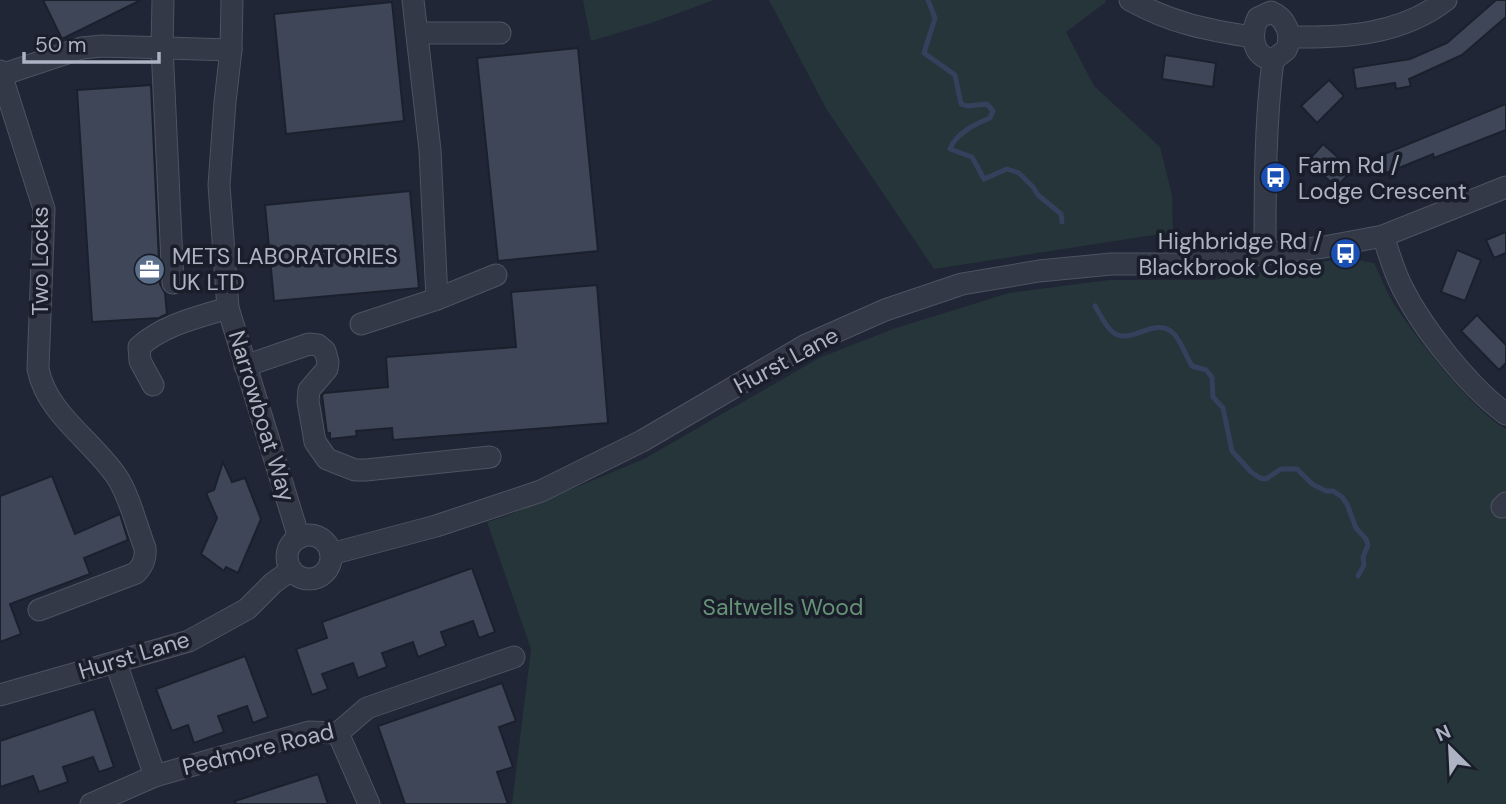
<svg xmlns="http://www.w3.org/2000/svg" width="1506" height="804" font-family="'DM Sans',sans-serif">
	<rect width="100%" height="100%" fill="#202635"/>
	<g fill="#25353a">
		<polygon points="583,0 714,0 651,23 591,41"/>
		<polygon points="769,0 1105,0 1106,2 1066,32 1094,86 1160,147 1172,195 1173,232 934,269 827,110"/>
		<path d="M1346 258 1374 263C1381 277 1387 294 1396 307 1419 341 1471 409 1506 429V804H512L531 649 487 522 504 517 644 459 819 358 893 329 1009 293 1109 280H1213Z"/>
	</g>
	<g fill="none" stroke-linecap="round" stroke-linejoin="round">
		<g stroke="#34405c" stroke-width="5">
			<path d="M928 0 935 18 924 53 955 75 961 104 967 106 987 104 993 111 990 118C975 124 956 133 950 149L972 157 984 179 1007 169 1019 173 1033 187 1038 195 1061 214 1062 222"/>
			<path d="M1095 306C1100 314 1106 328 1114 333 1131 345 1154 317 1172 332 1182 341 1185 355 1192 366L1206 370 1212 377 1213 397 1223 408 1232 451 1251 472 1260 478 1266 479 1281 469H1297L1312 484 1326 491H1333L1342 497 1347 504 1356 528 1366 539 1368 545 1363 557 1364 565 1358 576"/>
		</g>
	</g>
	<g fill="#3e4658" stroke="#1b202d" stroke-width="2">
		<polygon points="43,0 141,0 62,39"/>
		<polygon points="1496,0 1506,0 1506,17 1462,55 1409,79 1411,86 1396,89 1395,83 1356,89 1353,68 1410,59 1447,43"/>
		<polygon points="392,2 404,121 286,134 274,14"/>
		<polygon points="578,48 598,251 498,261 477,58"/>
		<polygon points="1165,55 1216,63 1213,87 1162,79"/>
		<polygon points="1329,80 1344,96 1317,123 1301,106"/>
		<polygon points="151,85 160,284 165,293 167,314 159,318 92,322 77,90"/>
		<polygon points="1506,104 1506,130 1434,158 1433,154 1379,176 1372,159"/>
		<polygon points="1323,144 1352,170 1337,187 1307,162"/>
		<polygon points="410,191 419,288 274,301 265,205"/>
		<polygon points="1506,232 1506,253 1494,258 1486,240"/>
		<polygon points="1457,250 1481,260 1465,301 1441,292"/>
		<polygon points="597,285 608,423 393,440 392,428 356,431 357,436 330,439 330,433 327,434 322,395 324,393 388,387 386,357 516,347 511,292"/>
		<polygon points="1477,315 1506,345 1506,363 1499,370 1461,331"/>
		<polygon points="223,462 232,482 245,478 261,519 238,573 226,567 224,571 201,554 217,518 206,493 214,490"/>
		<polygon points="52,476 75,534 120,514 128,540 84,558 90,574 10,604 21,634 0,642 0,496"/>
		<polygon points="472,568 495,632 479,638 473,621 441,632 446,646 418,657 413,642 382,653 387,667 358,678 353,663 322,674 328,689 312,695 296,649 327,638 322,622"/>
		<polygon points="245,656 268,717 253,723 247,706 218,716 224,732 194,743 188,725 172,731 156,689"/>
		<polygon points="502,683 516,721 499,727 513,767 497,772 508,804 405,804 378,726"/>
		<polygon points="94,709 114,767 99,772 93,757 63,767 68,782 39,792 33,776 0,787 0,741"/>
		<polygon points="318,774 328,804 236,804 235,801"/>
	</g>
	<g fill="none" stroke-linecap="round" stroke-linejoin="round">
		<defs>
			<g id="minor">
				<polyline points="163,0 162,47 173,283"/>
				<polyline points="232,0 231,50 225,102 219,185 228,308 299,538"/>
				<polyline points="413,0 430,150 437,299"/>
				<path d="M1130 0C1171 23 1207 30 1253 37"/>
				<path d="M1271 12C1286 18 1293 35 1286 50L1273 60C1252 57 1250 34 1258 18Z"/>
				<polyline points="417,33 500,33"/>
				<path d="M1289 37C1344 38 1401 35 1446 0"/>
				<path d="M0 71 44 209 38 369C47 414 92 440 117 477 130 497 136 525 145 548 146 559 143 565 136 573L39 610"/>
				<polyline points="1,75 82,48 102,46 231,50"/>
				<path d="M1383 236C1389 253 1394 272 1402 287 1423 329 1469 387 1506 414"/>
				<path d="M1265 254C1265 189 1265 124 1273 60"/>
				<polyline points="361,324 437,299 496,275"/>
				<polyline points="245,366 309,344 318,345 325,351 328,362 327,369 309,390 308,401 315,442 327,459 355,470 366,470 490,457"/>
				<path d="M153 385 140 361 139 347C163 325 198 317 228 308"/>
				<polyline points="1502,507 1506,503"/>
				<circle cx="309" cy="557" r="22"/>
				<polyline points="331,554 436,526 541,491 642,441 806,345 885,310 962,284 1039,271 1111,264 1177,264 1324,247 1383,236 1506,187"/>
				<polyline points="0,695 189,641 247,609 273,583 291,570"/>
				<polyline points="338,733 369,804"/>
				<polyline points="155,776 309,732 338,733 367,708 514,657"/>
				<polyline points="91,804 155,776 116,663"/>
			</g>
		</defs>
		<use href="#minor" stroke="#4e5361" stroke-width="23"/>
		<use href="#minor" stroke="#333946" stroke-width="21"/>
	</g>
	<defs>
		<symbol id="bus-disc" viewBox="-11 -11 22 22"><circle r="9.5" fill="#1a4fb4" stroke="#191e2a"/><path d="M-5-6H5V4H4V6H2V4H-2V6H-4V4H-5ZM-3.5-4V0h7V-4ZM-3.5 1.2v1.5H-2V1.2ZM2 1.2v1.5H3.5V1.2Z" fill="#fff"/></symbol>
		<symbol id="office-disc" viewBox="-11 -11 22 22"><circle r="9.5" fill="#5c6f8a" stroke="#191e2a"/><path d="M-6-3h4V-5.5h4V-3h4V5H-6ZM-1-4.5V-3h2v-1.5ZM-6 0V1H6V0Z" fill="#fff"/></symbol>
	</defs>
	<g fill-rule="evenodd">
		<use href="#bus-disc" x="1258" y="160" width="35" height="35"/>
		<use href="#bus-disc" x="1328" y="236" width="35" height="35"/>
		<use href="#office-disc" x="132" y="252" width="35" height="35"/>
	</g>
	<g text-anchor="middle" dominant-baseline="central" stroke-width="7" stroke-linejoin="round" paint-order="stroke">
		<g font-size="23" fill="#adb3c3" stroke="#191e2a" text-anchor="start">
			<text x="1298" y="165">Farm Rd /<tspan x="1298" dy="26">Lodge Crescent</tspan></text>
			<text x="1322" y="241" text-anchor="end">Highbridge Rd /<tspan x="1322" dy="26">Blackbrook Close</tspan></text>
			<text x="172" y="256">METS LABORATORIES<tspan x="172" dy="26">UK LTD</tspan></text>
		</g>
		<g font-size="23" fill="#adb3c3" stroke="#191e2a">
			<text transform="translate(40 261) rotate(-90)">Two Locks</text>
			<text transform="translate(786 360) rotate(-28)">Hurst Lane</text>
			<text transform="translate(262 416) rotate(73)">Narrowboat Way</text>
			<text transform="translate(134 655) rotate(-17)">Hurst Lane</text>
			<text transform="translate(258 749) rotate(-14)">Pedmore Road</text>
		</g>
		<g font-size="23" fill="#669276" stroke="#191e2a">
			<text x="783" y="607">Saltwells Wood</text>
		</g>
	</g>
	<g transform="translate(1450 748) rotate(336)" stroke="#191e2a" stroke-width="5" paint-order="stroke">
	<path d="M0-5L12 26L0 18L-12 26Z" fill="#adb3c3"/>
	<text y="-10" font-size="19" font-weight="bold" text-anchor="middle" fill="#adb3c3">N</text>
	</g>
	<path d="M24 52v10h135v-10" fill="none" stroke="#adb3c3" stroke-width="3.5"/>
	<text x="35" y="52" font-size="21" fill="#adb3c3" stroke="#191e2a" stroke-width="5" paint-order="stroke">50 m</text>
</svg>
